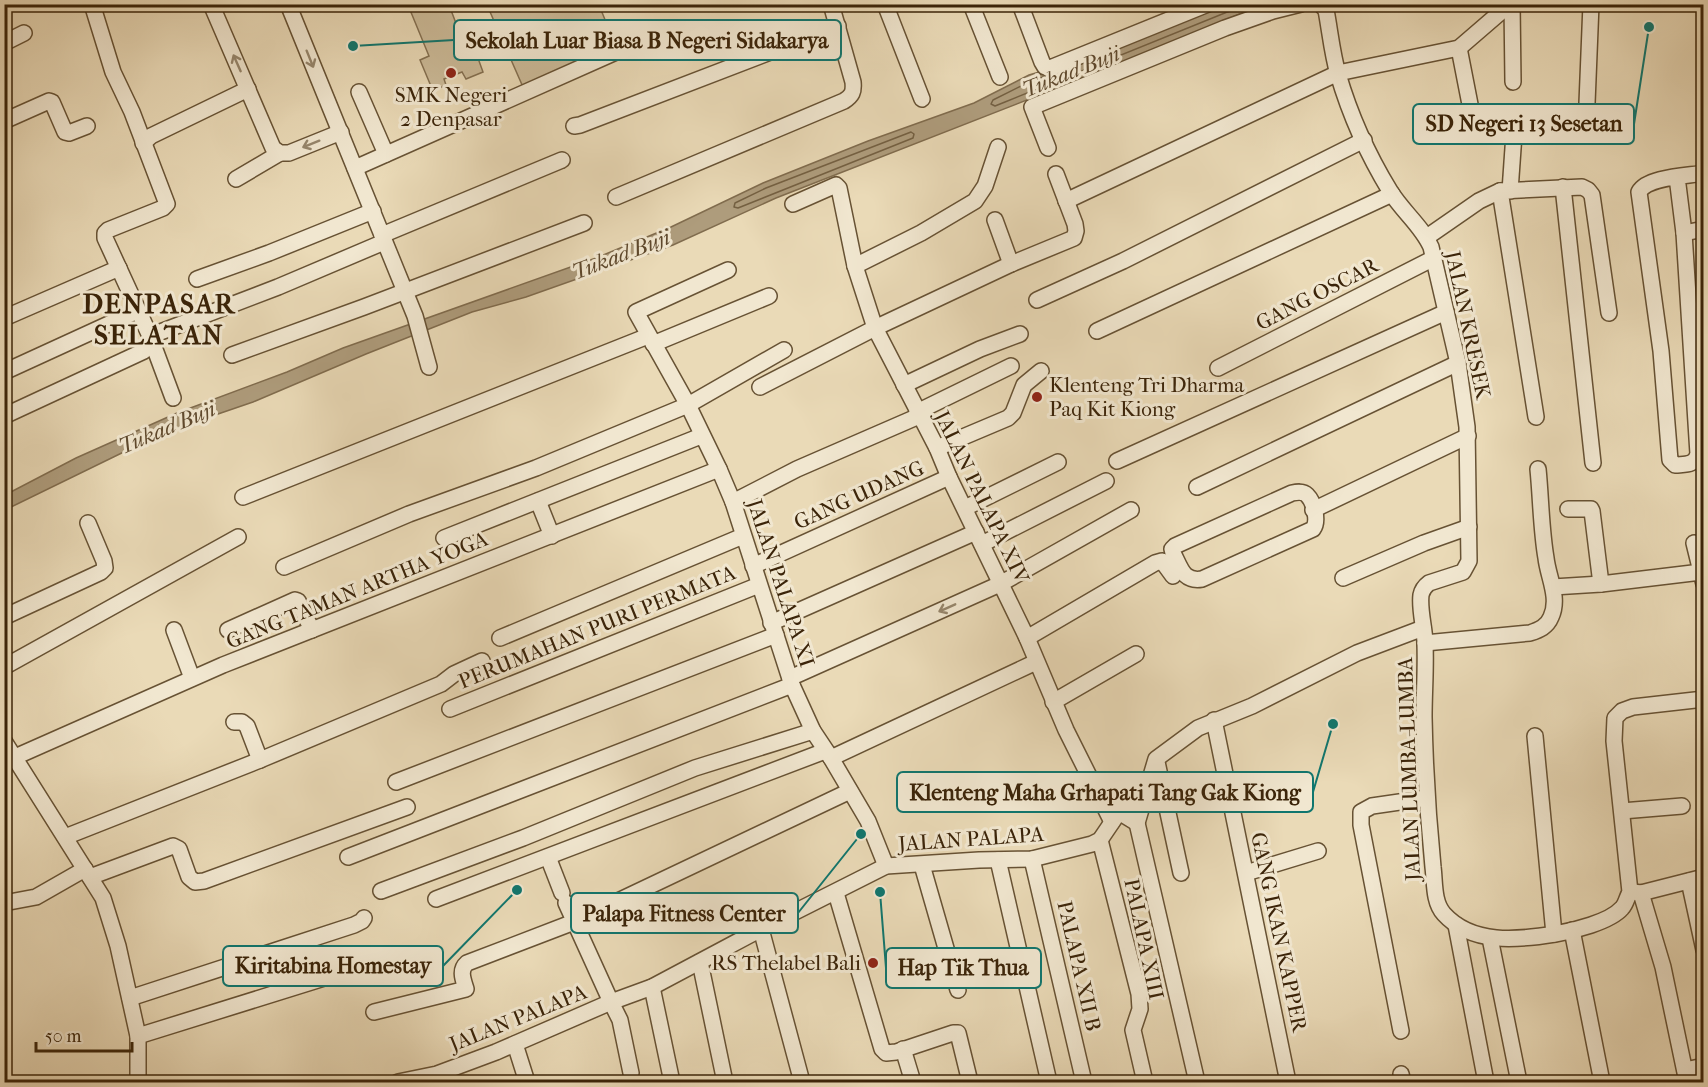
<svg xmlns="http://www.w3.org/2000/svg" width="1708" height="1087" font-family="'IM FELL French Canon',serif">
	<rect width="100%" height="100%" fill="#eadab7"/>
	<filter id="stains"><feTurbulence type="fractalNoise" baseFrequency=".00333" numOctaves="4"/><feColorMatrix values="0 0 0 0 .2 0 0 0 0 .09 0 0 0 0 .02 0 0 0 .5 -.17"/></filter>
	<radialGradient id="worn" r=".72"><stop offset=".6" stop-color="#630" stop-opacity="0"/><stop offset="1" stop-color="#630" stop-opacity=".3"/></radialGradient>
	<g fill="#cb9" stroke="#847051" stroke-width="1.5">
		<polygon points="408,5 449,5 462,39 470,36 483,72 466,79 462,72 444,79 446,85 433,91 420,60 429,56"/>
		<polygon points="487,5 599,5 608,27 598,31 606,52 523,87"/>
	</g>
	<polygon fill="#ae9c7c" stroke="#806c4e" stroke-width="1.5" points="1213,5 1262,5 1073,82 776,198 673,245 526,297 472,312 366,354 253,402 183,426 134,447 5,510 5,495 76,458 177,413 287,372 343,348 596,258 671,227 763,183 868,141 974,103 1029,75 1067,64"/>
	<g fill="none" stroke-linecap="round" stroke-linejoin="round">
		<g stroke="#746042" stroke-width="1.5">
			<polyline points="1046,76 1031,81 993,100 991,104 995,106 1005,102 1247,4"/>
			<polygon points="911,132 914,134 913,138 738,208 734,207 735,203 766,188"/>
		</g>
		<defs>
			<g id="minor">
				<polyline points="92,4 113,72 132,112 167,204 163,208 108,230 105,233 105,238 150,336 173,398"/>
				<polyline points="211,4 273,148 280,153 289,153 341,132"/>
				<polyline points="288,4 415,316 429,367"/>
				<polyline points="885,4 922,99"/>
				<polyline points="971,4 1000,77"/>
				<polyline points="1020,4 1042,62 1045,67 1050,68 1208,4"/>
				<path d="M1320 4 1326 10C1330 31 1332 53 1338 74 1350 115 1368 155 1390 191 1402 211 1422 226 1431 247L1458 363 1467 427 1469 561 1463 572 1429 583C1425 586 1422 590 1421 595 1419 610 1425 629 1425 644 1426 669 1424 693 1424 717 1425 767 1428 817 1433 867 1435 882 1433 902 1444 914 1472 945 1518 940 1555 934 1573 931 1610 922 1622 908 1626 904 1627 897 1630 892L1614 741 1615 718 1622 711 1633 707 1704 699"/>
				<polyline points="1512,4 1513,82"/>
				<polyline points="4,43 24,33"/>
				<polyline points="1459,48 1475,130"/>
				<polyline points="359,92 386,154"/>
				<polyline points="4,121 49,101 52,102 65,132 69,133 87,126"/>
				<polyline points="574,126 580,125 838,26"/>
				<polyline points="1586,128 1591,4"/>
				<polyline points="143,143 151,136 248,89"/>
				<polyline points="1048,148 1032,107 1225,28 1273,11 1301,4"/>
				<polyline points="355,168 616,52"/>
				<polyline points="1056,174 1075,224 1076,231 1074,238 1011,264 875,328 937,448 949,477 1027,638 1066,730 1112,822"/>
				<path d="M1677 177 1684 233 1698 454C1694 466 1686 464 1675 465L1670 460 1661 351 1639 192C1647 177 1687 176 1704 173"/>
				<polyline points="236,179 280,153"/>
				<polyline points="1563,187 1593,463"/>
				<polyline points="1500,191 1536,417"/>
				<polyline points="1510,191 1514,134"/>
				<path d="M616 197 844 101C852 96 854 92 853 82L831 4"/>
				<polyline points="1066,201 1338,73 1459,48 1510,4"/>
				<polyline points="995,220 1011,264"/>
				<polyline points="1684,233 1704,229"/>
				<polyline points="382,235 562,160"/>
				<polyline points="1427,237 1479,201 1500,191 1582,187 1588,190 1592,195 1609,313"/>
				<polyline points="855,266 921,233 975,201 985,186 998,147"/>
				<polyline points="728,270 636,312 688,405 719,469 733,502 792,685 813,731 831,758 868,821 886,866"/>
				<polyline points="197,279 269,253 373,211"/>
				<polyline points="1037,300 1123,261 1364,140"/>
				<polyline points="4,318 119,268"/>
				<polyline points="1097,331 1392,194"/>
				<polyline points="150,336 278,287 384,242"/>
				<polyline points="653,344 769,296"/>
				<polyline points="232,355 364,307 584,223"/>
				<polyline points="1218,368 1434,258"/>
				<polyline points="4,372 135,312"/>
				<polyline points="904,385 980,349 1020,334"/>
				<polyline points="760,387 875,328 855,266 839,188 836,185 793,204"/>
				<polyline points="917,412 1011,366"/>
				<polyline points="4,416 144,351"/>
				<polyline points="937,448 1008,418 1013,413 1024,385 1041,371"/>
				<polyline points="1117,461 1446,312"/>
				<polyline points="1197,487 1458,363"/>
				<path d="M1292 493C1297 492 1303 491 1307 495 1314 502 1319 521 1313 529L1202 579C1183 582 1181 568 1173 553L1172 549 1175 546Z"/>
				<polyline points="243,497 648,336"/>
				<polyline points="538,501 552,536"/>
				<polyline points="733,502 797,469 919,416"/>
				<polyline points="965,508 1058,462"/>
				<polyline points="1568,509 1591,509 1592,511 1601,584"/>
				<polyline points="1313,510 1468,436"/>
				<polyline points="444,538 701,436"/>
				<polyline points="1694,543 1704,584"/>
				<polyline points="982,544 1106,481"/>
				<polyline points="753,566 949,477"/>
				<polyline points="284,567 409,514 536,468 688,405 784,350"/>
				<polyline points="1343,578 1424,543 1469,527"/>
				<polyline points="1553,587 1601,584 1701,572"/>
				<polyline points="4,617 101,572 105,568 104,561 88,523"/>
				<polyline points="771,623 976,532"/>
				<polyline points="174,630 192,678"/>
				<polyline points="228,630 295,600 298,601 312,630"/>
				<polyline points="500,638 743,536"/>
				<polyline points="1027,638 1155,563 1162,561 1173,576"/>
				<path d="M1425 643 1530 633C1539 630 1547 627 1551 617 1560 598 1548 577 1546 558 1541 529 1541 499 1538 469"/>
				<polyline points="4,667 238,537"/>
				<polyline points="790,678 1000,584 1131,510"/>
				<polyline points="1053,702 1136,654"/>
				<polyline points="450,709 759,585"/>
				<polyline points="1214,720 1288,1082"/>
				<polyline points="234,722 242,722 247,726 260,760"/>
				<polyline points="1535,736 1554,934"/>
				<polyline points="4,741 103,898 118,946 138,1036 138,1082"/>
				<polyline points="15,757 223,665 719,469"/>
				<polyline points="831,758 1036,662"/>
				<polyline points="1157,762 1181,873"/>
				<polyline points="396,782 776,635"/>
				<polyline points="1622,811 1682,806"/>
				<polyline points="1137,823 1197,1082"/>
				<polyline points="65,837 260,760 441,684 454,674 482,661"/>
				<polyline points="1100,840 1139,994 1140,1009 1133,1030 1145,1082"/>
				<polyline points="348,857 792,685"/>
				<polyline points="548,857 562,893"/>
				<polyline points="1032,859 1084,1082"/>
				<polyline points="998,860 1049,1082"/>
				<polyline points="922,865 958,990"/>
				<polyline points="1246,873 1318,851"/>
				<polyline points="90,877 173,846 179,849 189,877 195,882 204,881 407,807"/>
				<polyline points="1689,881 1704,950"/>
				<polyline points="381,891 523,838 695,768 813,731"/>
				<polyline points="1633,892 1641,893 1704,877"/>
				<polyline points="836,893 882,1049 886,1053 896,1052 953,1033 958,1033 970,1082"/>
				<polyline points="1641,893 1663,967 1687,1082"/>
				<polyline points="436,899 825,751"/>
				<polyline points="4,903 36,897 85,869"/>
				<polyline points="566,903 611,1002 620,1020 631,1073"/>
				<polyline points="1456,925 1486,1082"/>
				<polyline points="761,929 802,1082"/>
				<polyline points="1572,930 1602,1082"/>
				<polyline points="1490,938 1519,1082"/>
				<polyline points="700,962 725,1082"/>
				<polyline points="652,987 672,1082"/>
				<polyline points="130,998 354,925 362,921 364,918"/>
				<path d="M374 1012 466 989C463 979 459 970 467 963L574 922 850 791"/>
				<polyline points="1401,1031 1361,825 1361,812 1372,806 1427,798"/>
				<polyline points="138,1036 398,955"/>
				<polyline points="515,1044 527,1082"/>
				<polyline points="903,1049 913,1082"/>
				<polyline points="1685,1070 1704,1066"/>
				<polyline points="1401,1074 1403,1082"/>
				<polyline points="398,1082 437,1074 496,1052 611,1002 652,987 761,929 886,866 979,860 1032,859 1092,844 1100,840 1119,812 1137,823 1156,759 1198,728 1252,706 1357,653 1423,628"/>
			</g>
		</defs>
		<use href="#minor" stroke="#675234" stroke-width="18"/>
		<use href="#minor" stroke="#f1e7d0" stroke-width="15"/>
	</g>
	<defs><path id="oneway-shaft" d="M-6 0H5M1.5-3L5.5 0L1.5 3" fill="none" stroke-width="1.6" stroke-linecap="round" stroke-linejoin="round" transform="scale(1.5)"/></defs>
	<g stroke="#96866c">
		<use href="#oneway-shaft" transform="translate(310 59) rotate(68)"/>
		<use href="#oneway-shaft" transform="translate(237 63) rotate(-114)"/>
		<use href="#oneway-shaft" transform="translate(311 144) rotate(158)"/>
		<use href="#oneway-shaft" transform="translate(947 608) rotate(156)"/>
	</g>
	<g fill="#8f2418" stroke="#f1e7d0" stroke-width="2">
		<circle cx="451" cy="73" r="6"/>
		<circle cx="1037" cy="397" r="6"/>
		<circle cx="873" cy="963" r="6"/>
	</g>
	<g text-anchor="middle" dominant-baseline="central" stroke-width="6" stroke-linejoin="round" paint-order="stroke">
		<g font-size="21" fill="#3b2409" stroke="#f1e7d0">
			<text x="451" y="95">SMK Negeri<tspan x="451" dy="24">2 Denpasar</tspan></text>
			<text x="1049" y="385" text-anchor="start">Klenteng Tri Dharma<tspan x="1049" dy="24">Paq Kit Kiong</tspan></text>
			<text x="861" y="963" text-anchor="end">RS Thelabel Bali</text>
		</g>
		<g font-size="21" fill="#3b2409" stroke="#f1e7d0">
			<text transform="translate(1317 294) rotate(-27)">GANG OSCAR</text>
			<text transform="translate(1468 325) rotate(78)">JALAN KRESEK</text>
			<text transform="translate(859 495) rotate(-24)">GANG UDANG</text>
			<text transform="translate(982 497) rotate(64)">JALAN PALAPA XIV</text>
			<text transform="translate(781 583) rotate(72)">JALAN PALAPA XI</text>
			<text transform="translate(357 590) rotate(-22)">GANG TAMAN ARTHA YOGA</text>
			<text transform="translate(597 627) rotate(-22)">PERUMAHAN PURI PERMATA</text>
			<text transform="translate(1409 769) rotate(-92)">JALAN LUMBA-LUMBA</text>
			<text transform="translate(971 839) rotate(-4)">JALAN PALAPA</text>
			<text transform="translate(1279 932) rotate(78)">GANG IKAN KAPPER</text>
			<text transform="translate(1144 939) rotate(78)">PALAPA XIII</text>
			<text transform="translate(1079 966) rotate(77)">PALAPA XII B</text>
			<text transform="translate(518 1018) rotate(-22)">JALAN PALAPA</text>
		</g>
		<g font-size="22" font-style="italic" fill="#5e482c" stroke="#f1e7d0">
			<text transform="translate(1071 72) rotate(-22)">Tukad Buji</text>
			<text transform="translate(621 255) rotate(-21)">Tukad Buji</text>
			<text transform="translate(167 428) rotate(-23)">Tukad Buji</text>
		</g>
		<g font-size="27" font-weight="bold" letter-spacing="1.5" fill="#3b2409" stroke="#f1e7d0">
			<text x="159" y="304">DENPASAR<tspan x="159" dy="31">SELATAN</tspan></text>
		</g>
	</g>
	<path fill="none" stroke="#0f766e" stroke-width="2" d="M353 46L454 40M1649 27L1634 124M1333 724L1313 792M861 834L798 913M517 890L443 966M880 892L886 968"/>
	<g fill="#0f766e" stroke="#f1e7d0" stroke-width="2">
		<circle cx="353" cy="46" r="6"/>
		<circle cx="1649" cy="27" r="6"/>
		<circle cx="1333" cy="724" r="6"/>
		<circle cx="861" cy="834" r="6"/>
		<circle cx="517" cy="890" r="6"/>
		<circle cx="880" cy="892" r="6"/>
	</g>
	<g fill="#f1e7d0" stroke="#0f766e" stroke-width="2">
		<rect x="454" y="20" width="387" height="40" rx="6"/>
		<rect x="1413" y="104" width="221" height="40" rx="6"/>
		<rect x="897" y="772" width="416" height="40" rx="6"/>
		<rect x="571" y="893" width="227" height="40" rx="6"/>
		<rect x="223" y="946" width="220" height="40" rx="6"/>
		<rect x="886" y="948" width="155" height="40" rx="6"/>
	</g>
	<g font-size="22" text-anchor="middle" font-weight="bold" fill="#3b2409">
		<text x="647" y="48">Sekolah Luar Biasa B Negeri Sidakarya</text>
		<text x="1524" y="131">SD Negeri 13 Sesetan</text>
		<text x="1105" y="800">Klenteng Maha Grhapati Tang Gak Kiong</text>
		<text x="684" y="921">Palapa Fitness Center</text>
		<text x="333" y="973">Kiritabina Homestay</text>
		<text x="963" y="975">Hap Tik Thua</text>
	</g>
	<rect width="1708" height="1087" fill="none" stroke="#eadab7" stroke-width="24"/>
	<rect x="6" y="6" width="1696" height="1075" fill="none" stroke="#3b2409" stroke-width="3"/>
	<rect x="12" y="12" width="1684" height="1063" fill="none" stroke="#3b2409" stroke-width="1.5"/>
	<path d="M36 1042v9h96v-9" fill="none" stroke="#3b2409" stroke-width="3"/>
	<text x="45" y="1042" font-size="18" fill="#3b2409" stroke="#f1e7d0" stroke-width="4.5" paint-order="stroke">50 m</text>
	<rect width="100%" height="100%" filter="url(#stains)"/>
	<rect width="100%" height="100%" fill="url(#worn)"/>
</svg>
